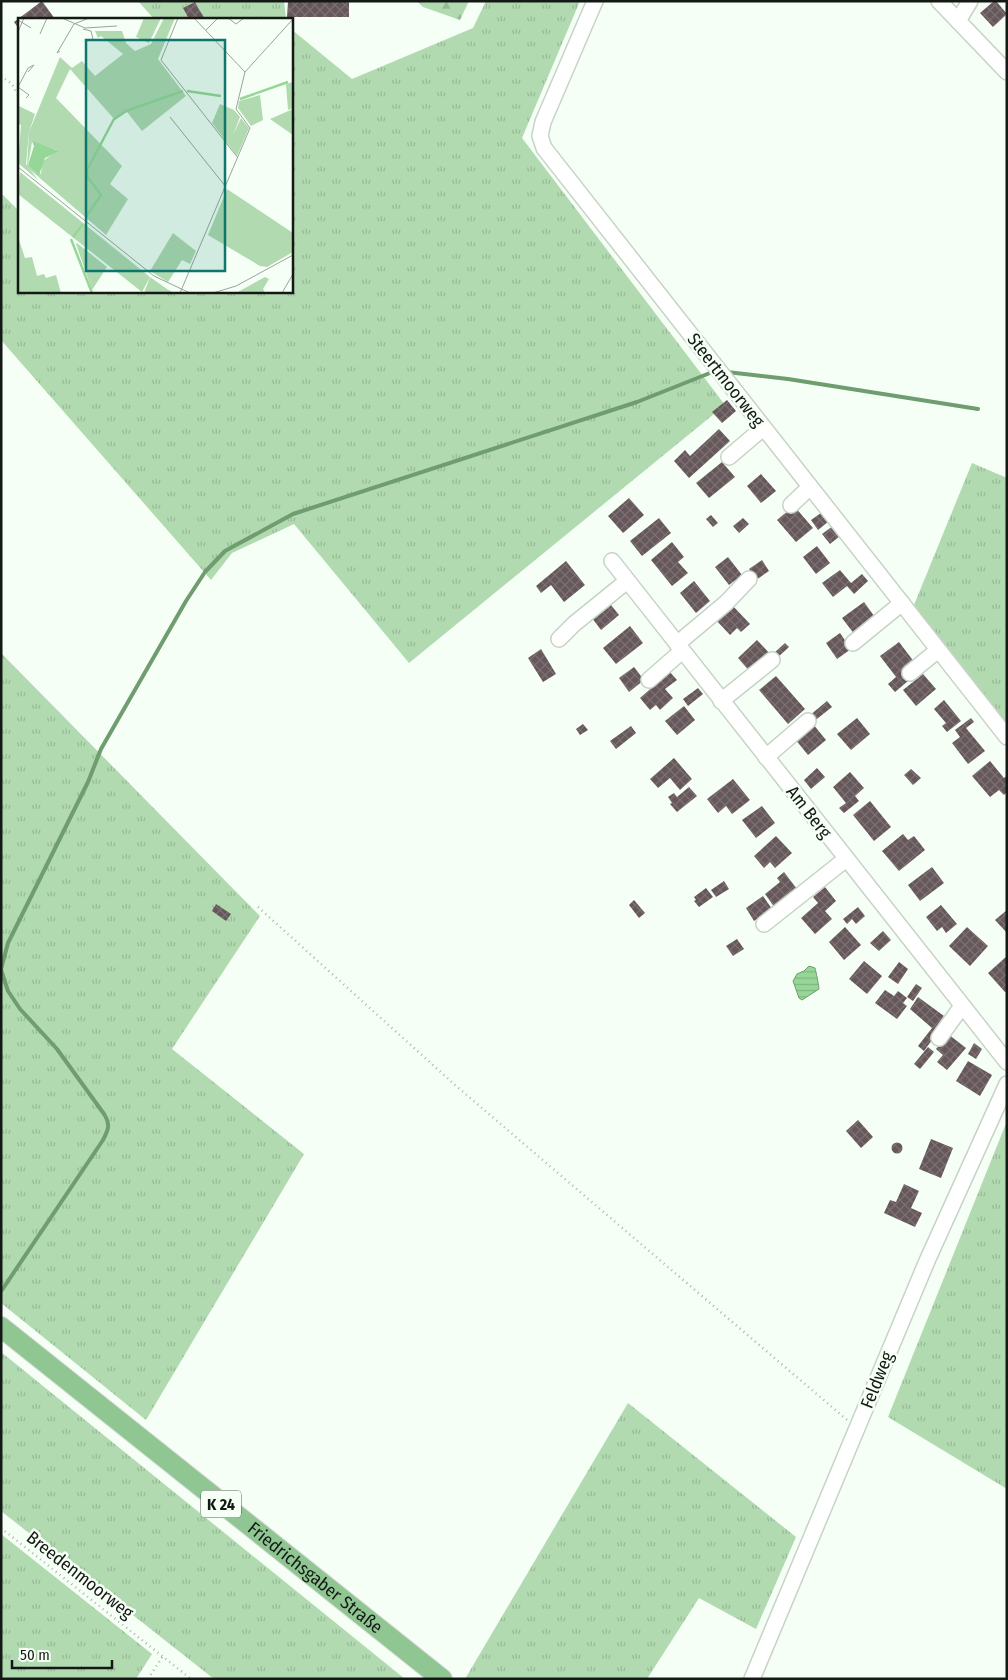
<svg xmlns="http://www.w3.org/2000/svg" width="1008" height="1680" font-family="'Fira Sans Condensed',sans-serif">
	<defs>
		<pattern id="grass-tufts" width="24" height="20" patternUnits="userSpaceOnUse" patternTransform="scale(1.25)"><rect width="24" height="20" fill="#b1dab0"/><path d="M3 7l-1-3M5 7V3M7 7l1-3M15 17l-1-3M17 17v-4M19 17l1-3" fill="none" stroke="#97ba96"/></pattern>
		<pattern id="forest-firs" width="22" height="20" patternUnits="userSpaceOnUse" patternTransform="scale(1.25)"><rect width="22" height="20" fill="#b1dab0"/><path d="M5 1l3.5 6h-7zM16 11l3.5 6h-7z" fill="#97ba96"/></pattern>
		<pattern id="water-rules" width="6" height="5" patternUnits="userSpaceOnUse" patternTransform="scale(1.25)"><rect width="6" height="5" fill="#96d696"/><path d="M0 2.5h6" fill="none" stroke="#80b780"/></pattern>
		<pattern id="building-cross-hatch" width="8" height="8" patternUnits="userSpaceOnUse" patternTransform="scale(1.25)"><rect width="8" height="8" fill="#66575b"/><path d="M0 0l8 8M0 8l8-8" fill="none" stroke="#7b7072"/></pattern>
	</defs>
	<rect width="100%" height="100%" fill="#f5fff5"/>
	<g fill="url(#grass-tufts)">
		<polygon points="138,1 284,1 286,19 154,19"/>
		<polygon points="486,1 580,1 522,138 725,405 409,663 294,524 232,553 211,580 1,340 1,193 19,211 19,291 291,291 291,29 352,79 473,28"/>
		<polygon points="972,463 1007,478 1007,725 914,605"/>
		<polygon points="1,653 260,916 172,1049 304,1154 146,1420 1,1303"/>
		<polygon points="1007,1121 1007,1489 888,1417"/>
		<polygon points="1,1352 405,1679 214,1679 1,1511"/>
		<polygon points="628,1403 796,1537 756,1629 699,1598 647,1679 465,1679"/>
		<polygon points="1,1534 152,1654 136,1679 1,1679"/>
	</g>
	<polygon fill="url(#forest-firs)" points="417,1 469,1 460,20 423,7"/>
	<path fill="url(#water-rules)" stroke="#6f9d6f" d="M809 966 815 968C816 971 819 987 819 989L802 1000 799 998 793 981 797 974 804 971Z"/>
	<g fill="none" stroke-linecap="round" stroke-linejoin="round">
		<g stroke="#6f9d6f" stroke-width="4">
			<polyline points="727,372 788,379 978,409"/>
			<polyline points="1,969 8,943 88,782 101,749 186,601 205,572 225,551 293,514 637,402 710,373"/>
			<path d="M1 970 8 991 20 1009 57 1049 104 1114C111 1125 108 1130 103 1140L2 1290"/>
		</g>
	</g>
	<g fill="url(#building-cross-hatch)">
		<polygon points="42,1 55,19 19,19 19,29 14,22"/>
		<polygon points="288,1 349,1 349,17 287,17"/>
		<polygon points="994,1 996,1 1007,14 993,27 980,13"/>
		<polygon points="195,2 200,11 205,19 189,19 183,8"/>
		<polygon points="727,400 736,411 722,423 712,412"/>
		<polygon points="719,429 730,441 689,478 674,461 685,450 690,456"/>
		<polygon points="722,462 735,477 709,498 696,483"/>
		<polygon points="761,474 776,491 761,503 747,486"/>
		<polygon points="629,498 644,515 623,533 608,516"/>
		<polygon points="794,506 813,528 796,542 777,520"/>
		<polygon points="821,513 828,522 818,530 811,520"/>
		<polygon points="711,515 718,523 713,527 706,519"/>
		<polygon points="659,518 671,533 642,556 630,541"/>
		<polygon points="743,518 749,524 739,533 733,526"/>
		<polygon points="833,526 840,536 830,544 822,534"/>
		<polygon points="672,542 684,557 678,562 688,573 672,586 651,560"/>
		<polygon points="817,546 830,563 816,574 803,557"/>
		<polygon points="728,557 742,575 729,585 715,567"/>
		<polygon points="762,560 769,571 756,580 749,569"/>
		<polygon points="566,561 585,585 564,602 551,585 541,593 536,586"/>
		<polygon points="840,570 851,583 862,574 868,581 854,594 847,586 833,597 822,583"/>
		<polygon points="694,581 710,601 696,613 680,593"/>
		<polygon points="607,600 619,615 601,630 589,614"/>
		<polygon points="864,602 877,620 855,635 842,618"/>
		<polygon points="732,605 750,624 741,632 737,628 730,635 716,620"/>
		<polygon points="630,626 643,643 616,664 603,648"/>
		<polygon points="840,633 851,649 837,659 826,643"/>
		<polygon points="757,640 771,655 751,673 738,658"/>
		<polygon points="899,642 915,663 901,674 908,681 895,692 888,684 896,677 880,656"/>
		<polygon points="785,643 789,647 777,658 773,654"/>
		<polygon points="541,649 556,674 543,682 528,658"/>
		<polygon points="634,667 644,680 629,692 619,678"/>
		<polygon points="669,671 677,680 665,689 673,698 660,710 656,705 650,710 640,698 656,684 654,682"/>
		<polygon points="923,674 936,689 916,706 903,690"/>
		<polygon points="776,676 805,709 788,724 759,690"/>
		<polygon points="698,688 703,694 688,706 683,699"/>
		<polygon points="944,700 961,721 947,732 942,726 946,723 934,709"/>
		<polygon points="827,701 832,707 813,722 809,716"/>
		<polygon points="684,706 695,720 677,735 665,721"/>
		<polygon points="857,718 870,734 851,750 837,734"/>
		<polygon points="971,718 974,722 966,728 985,751 968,764 952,743 960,737 955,730"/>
		<polygon points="583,724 588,730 580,735 576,729"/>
		<polygon points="813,724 826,740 808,755 795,739"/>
		<polygon points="631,726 636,733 616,749 610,741"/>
		<polygon points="674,758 692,779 680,790 670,778 658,788 650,779"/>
		<polygon points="990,761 1004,778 1007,776 1007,792 1004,795 999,790 990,797 972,776"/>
		<polygon points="817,768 825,777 811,789 804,780"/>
		<polygon points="911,769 921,778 913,785 904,775"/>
		<polygon points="850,772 864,788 855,796 859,801 844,813 839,808 846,803 833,787"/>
		<polygon points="733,779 750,800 732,814 726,806 718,813 707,799"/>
		<polygon points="689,787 697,796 677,812 670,804 672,803 668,797 674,793 677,797"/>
		<polygon points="870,801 891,827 874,841 853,815"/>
		<polygon points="762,806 775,823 756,838 742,820"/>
		<polygon points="903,834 908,840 914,836 925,850 899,871 882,851"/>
		<polygon points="776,836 792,853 775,868 770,862 764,868 754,856"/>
		<polygon points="932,867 944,883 920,901 908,885"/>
		<polygon points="784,872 797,889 775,908 765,894 780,882 777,878"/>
		<polygon points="724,881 729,889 716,897 711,890"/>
		<polygon points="825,887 836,901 825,911 832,919 815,934 801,918 818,903 813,897"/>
		<polygon points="706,888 713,897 699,907 694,901 696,900 694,897"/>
		<polygon points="763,896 772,909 754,921 746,908"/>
		<polygon points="634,900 645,913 639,918 629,905"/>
		<polygon points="216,904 231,914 226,921 212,911"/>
		<polygon points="941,905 957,924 946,933 942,927 937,931 926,917"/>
		<polygon points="858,907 865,916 856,924 852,919 847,924 843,919"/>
		<polygon points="1007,910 1007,933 995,920"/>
		<polygon points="845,927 861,945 844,960 829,942"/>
		<polygon points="967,927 988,946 970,966 949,946"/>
		<polygon points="883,931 891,940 879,951 870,943"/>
		<polygon points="737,939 744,949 733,956 726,946"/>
		<polygon points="1007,956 1007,991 1005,992 988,973"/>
		<polygon points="864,961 882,976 867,994 849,979"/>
		<polygon points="899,962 908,969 898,984 888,977"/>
		<polygon points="916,984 922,988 913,1001 907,997"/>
		<polygon points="885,990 894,996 898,991 907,998 903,1003 907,1006 897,1019 875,1003"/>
		<polygon points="918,997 944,1016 934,1030 937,1033 924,1051 918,1046 932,1028 910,1009"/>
		<polygon points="948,1034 966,1048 947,1070 937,1062 943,1055 936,1049"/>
		<polygon points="974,1043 982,1049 976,1059 968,1054"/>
		<polygon points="928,1047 934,1052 920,1069 914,1064"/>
		<polygon points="968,1061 992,1075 980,1096 956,1081"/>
		<polygon points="858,1120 873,1137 861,1148 846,1131"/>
		<polygon points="931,1139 953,1148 941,1178 919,1169"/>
		<circle cx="897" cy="1148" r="5.5"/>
		<polygon points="904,1184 919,1191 911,1208 922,1213 915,1227 884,1213 890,1200 896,1202"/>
	</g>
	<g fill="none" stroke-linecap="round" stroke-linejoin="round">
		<defs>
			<g id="minor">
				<polyline points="595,1 543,122 540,136 544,148 1007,737"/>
				<polyline points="939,1 1007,72"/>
				<polyline points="958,21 970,1"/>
				<polyline points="729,457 763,428"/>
				<polyline points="791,505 810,487"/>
				<polyline points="612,561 1007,1062"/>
				<polyline points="559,639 574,624 627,581"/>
				<polyline points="853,643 902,603"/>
				<polyline points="677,644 726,603 749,579"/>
				<polyline points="910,673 938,650"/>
				<polyline points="649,680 682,651"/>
				<polyline points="721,701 772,660"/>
				<polyline points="766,757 808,721"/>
				<polyline points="764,924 846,859"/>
				<polyline points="939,1038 962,1006"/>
				<polyline points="752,1679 927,1261 1007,1084"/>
			</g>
			<g id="major">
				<path id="s1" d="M1 1327 442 1679"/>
			</g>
		</defs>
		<use href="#minor" stroke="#c8d3c7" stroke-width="18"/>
		<use href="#major" stroke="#dadada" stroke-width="22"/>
		<g stroke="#adb5ad" stroke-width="2.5" stroke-dasharray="1 4" stroke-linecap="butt">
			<polyline points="1,76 12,84 19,97"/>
			<polyline points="258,907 455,1085 847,1420"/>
			<polyline points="1,1528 191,1679"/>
			<polyline points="148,1679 163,1656"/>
		</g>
		<use href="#minor" stroke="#fff" stroke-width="15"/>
		<use href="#major" stroke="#8fc692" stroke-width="20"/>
	</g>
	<g text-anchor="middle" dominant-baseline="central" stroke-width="5" stroke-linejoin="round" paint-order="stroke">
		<rect fill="#f5fff5" stroke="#585e58" stroke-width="1" x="201" y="1490.5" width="40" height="27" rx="4"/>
		<g font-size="16" font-weight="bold" fill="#151915">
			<text x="221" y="1504">K 24</text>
		</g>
		<g font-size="18" fill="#151915" stroke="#f5fff5">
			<text transform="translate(726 380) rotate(52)">Steertmoorweg</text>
			<text transform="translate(809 812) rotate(52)">Am Berg</text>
			<text transform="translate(877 1380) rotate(-68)">Feldweg</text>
			<text transform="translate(80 1575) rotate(38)">Breedenmoorweg</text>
			<text stroke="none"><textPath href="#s1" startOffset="402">Friedrichsgaber Straße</textPath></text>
		</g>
	</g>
	<g transform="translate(18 18)">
		<rect width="275" height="275" fill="#f5fff5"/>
		<path d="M146 0H157L140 41 168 78 124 113 109 94 97 102 52 51 38 80 104 148 92 166 110 181 88 217 9 149 11 114 42 39 54 50 64 43 77 58 105 36 83 18 80 20 77 13H104L108 25 117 33 133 26ZM14 124 39 132 24 144 23 156 10 147ZM275 64V90L270 92 268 66ZM242 77 245 102 233 108 220 90 221 83ZM202 86 216 92 222 99 215 117 223 100 231 110 219 138 194 105ZM275 91V117L252 101ZM2 154 132 259 124 274 0 176ZM209 171 275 215V234L249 249 242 248 190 217ZM155 215 178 233 172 246 164 242 150 264 132 253ZM0 219 7 240 14 239 19 258 26 256 28 260 38 257 43 275H0ZM59 225 89 249 74 272 58 226ZM247 259 251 261 245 271 247 275H218Z" fill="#b1dab0" fill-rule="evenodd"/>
		<path d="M126 0H143L131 25 118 19ZM1 88 17 96 11 114 8 146 20 162 0 145 3 107 0 105ZM132 259 149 271 156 275H126Z" fill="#b1dab0"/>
		<path d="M14 123 41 133 27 140 21 157 10 147 16 128Z" fill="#96d696"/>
		<path fill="none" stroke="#96d696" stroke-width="2.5" d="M169 73 203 78M222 81 270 64M68 199 83 177 69 158V152L96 101 108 93 165 73M55 219 65 206M53 221 74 275"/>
		<path fill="none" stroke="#9ba39b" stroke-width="1" d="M44 0 67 10 99 8M160 0 143 42 220 140M176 0 227 54M210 0 218 6 226 0M0 2 13 10M65 11 73 13 75 21M188 12 200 0M0 14 6 0M22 16 29 0M42 33 39 35 56 6 71 0M0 69 10 50 16 47 10 54M0 69 11 77 8 80M152 99 208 169M0 149 136 258 172 275M162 275 232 110 218 91 227 54 275 1M195 275 218 268 275 237M264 275 275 256"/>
		<path fill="#0f766e" fill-opacity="0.15" stroke="#0f766e" stroke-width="2.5" d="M68 22H207V253H68Z"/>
		<rect width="275" height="275" fill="none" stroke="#151915" stroke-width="2.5"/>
	</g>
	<rect width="1008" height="1680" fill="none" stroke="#151915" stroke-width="5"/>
	<path d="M12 1660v8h100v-8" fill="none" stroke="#151915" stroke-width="2.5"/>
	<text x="20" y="1660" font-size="15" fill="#151915" stroke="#f5fff5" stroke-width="4" paint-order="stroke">50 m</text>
</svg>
